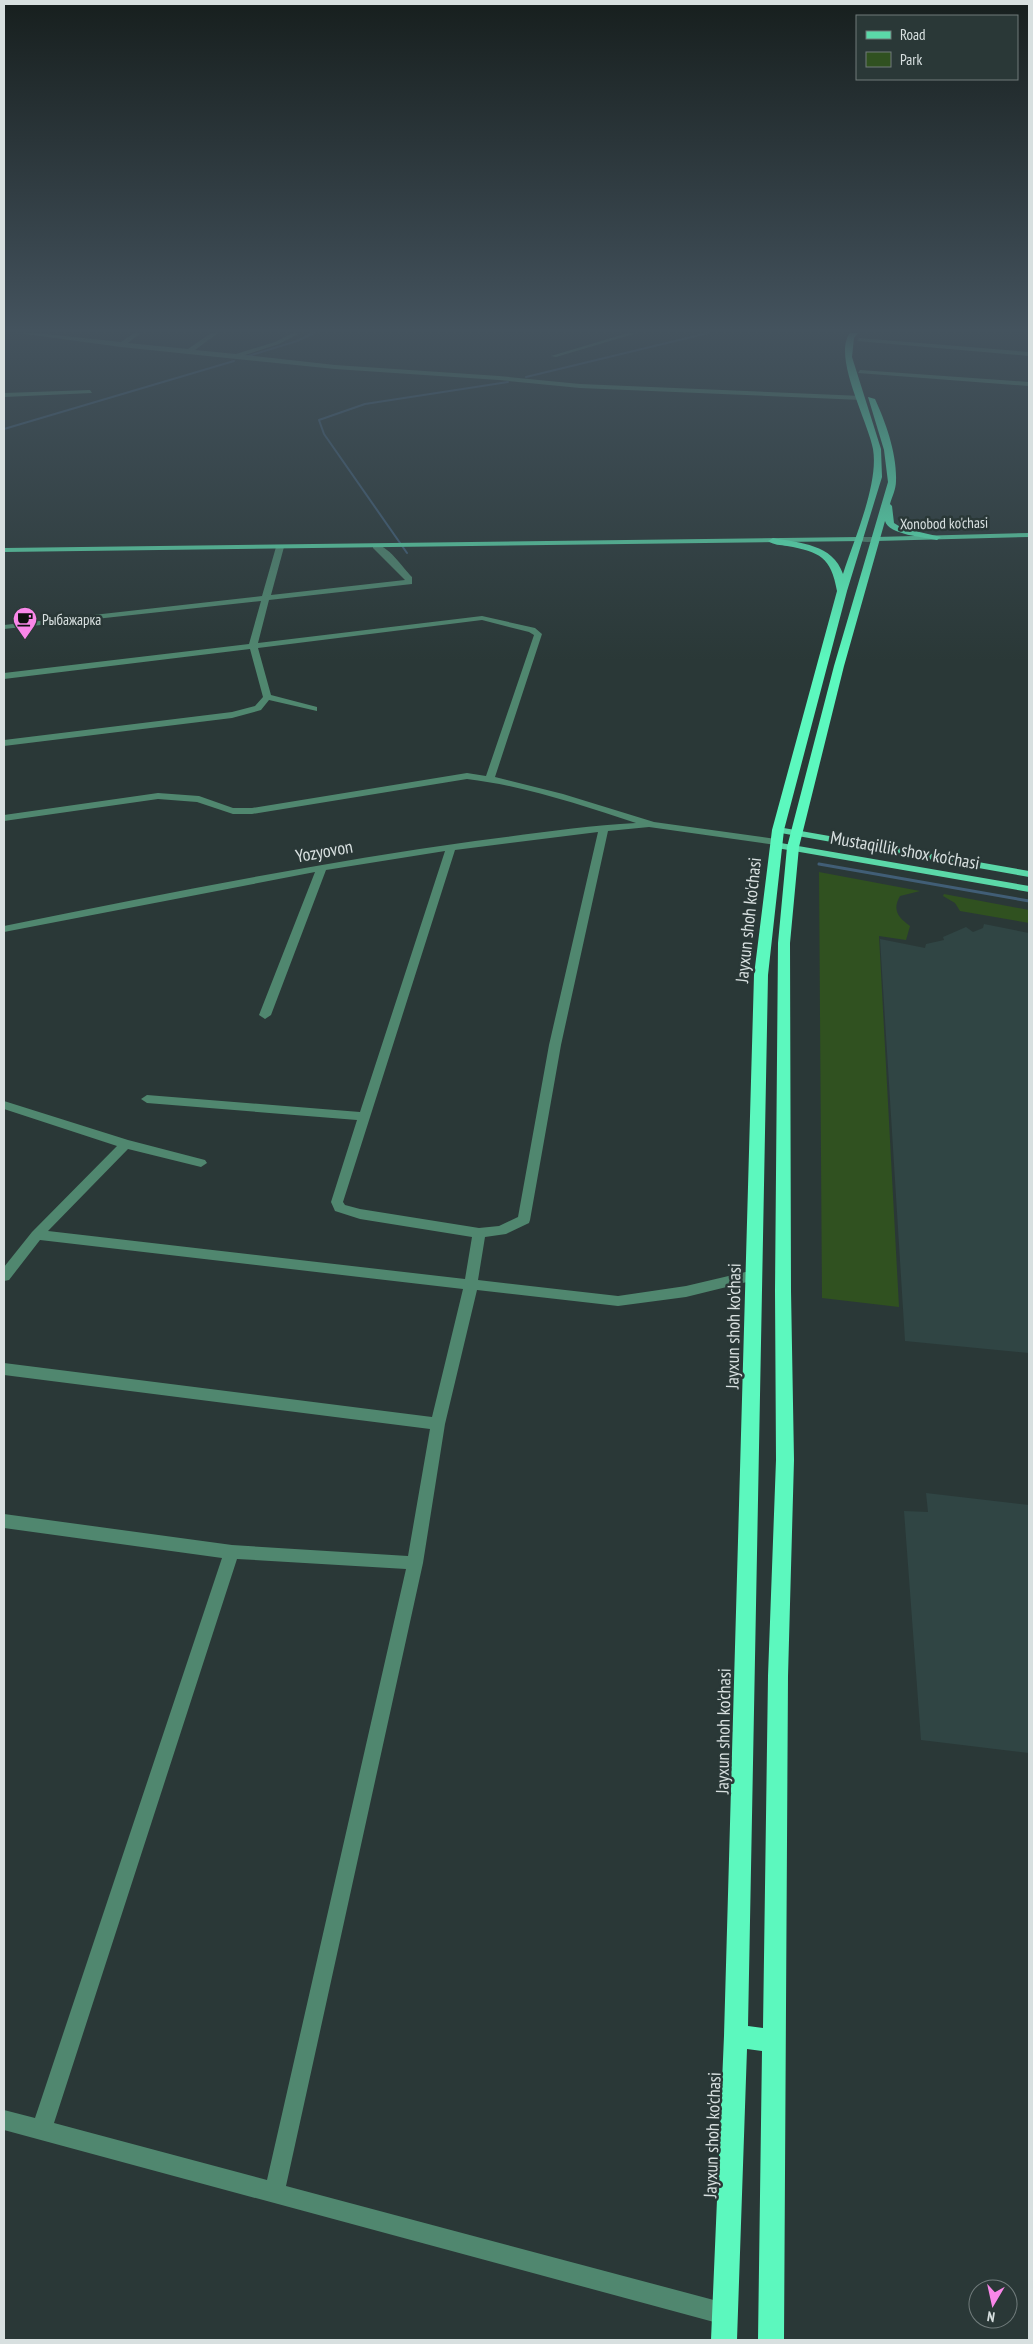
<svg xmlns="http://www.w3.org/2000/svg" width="1033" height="2344" font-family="'PT Sans Narrow',sans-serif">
	<rect width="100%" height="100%" fill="#2a3837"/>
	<g fill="#304544">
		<polygon points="984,924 1029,933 1029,1353 905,1341 880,939 925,948 926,944 944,940 943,937 966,927 973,932 983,928"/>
		<polygon points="926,1493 1029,1505 1029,1753 921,1740 904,1511 928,1512"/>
	</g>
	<g fill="#305120">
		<path d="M819 872 920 891 900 896C892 910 898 917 910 926L906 940 879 936 899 1307 822 1298Z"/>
		<polygon points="944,894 1029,910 1029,923 960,911 955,903 943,896"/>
	</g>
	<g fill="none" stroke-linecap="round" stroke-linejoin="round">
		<g stroke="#415e76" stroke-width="2">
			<polyline points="245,357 297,341 314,333"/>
			<polyline points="526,377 708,333"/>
			<polyline points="4,429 234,361"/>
			<polyline points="407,553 324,434 319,420 365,404 508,382"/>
		</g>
		<polyline stroke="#415e76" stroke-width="3" points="819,864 1029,901"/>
		<g fill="#50876f" fill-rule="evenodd">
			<polygon points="18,333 36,333 121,342 134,333 141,333 128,343 188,349 211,333 218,333 195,350 236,354 275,342 293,333 300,333 279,344 245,355 335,365 499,376 580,384 862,396 865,398 862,400 580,388 499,380 335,369 121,347"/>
			<polygon points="628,333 637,333 556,357 551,356"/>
			<polygon points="859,338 1029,352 1029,356 857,341"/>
			<polygon points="860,370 1029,382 1029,386 858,373"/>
			<polygon points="90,390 92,393 4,397 4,393"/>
			<path d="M856 537H876L880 539C874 543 861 543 855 539Z"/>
			<path d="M373 544C387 543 403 568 412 577V584L269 600 258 643 482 616 535 628 542 634 495 777 563 794 654 822 776 839 781 842 776 845 649 827 608 831 561 1045 530 1220 529 1223 506 1234 485 1237 478 1280 618 1296 686 1286 754 1270 759 1271 761 1275 759 1279 686 1297 618 1306 477 1290 445 1424 423 1563 286 2186 725 2303 733 2306 736 2314 733 2322 725 2325 4 2130V2110L35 2118 222 1558 4 1528V1514L232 1545 408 1556 430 1429 4 1375V1363L432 1417 463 1289 40 1240 9 1280 4 1281V1267L32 1232 117 1146 4 1109V1101L128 1140 205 1160 207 1163 201 1167 128 1149 48 1231 465 1279 472 1237 360 1219 335 1211 331 1202 357 1120 147 1103 141 1099 147 1095 360 1112 445 851 326 870 271 1015 265 1019 259 1015 315 872 4 932V926C161 894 317 863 475 841 529 834 583 826 636 823 580 805 525 786 467 779L252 814H233L197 802 158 799 4 821V815L158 793 199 796 233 808H252L467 773 486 776 534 635 529 632 482 620 258 648 271 695 317 707V711L269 700 261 710 232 718 4 746V740L232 712 255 706 263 697 250 649 4 679V673L249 644 261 601 4 629V625L262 596 276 547 280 545 284 547 271 595 405 580 373 548ZM598 832 549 1045 518 1217 499 1226 479 1228 360 1209 345 1205 343 1202 455 850ZM237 1559 406 1569 267 2180 54 2123Z"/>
		</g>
		<g fill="#5bd8a8" fill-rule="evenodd">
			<polygon points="1029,533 1029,537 876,541 872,539 876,537"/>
			<polygon points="859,537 863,539 862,541 4,552 4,548"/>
			<polygon points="778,827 1029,871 1029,877 775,832 775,828"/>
			<polygon points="775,842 1029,886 1029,892 771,847 771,843"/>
		</g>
		<path fill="#5cf8be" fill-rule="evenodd" d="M850 333H858L854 338 852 357 881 449 882 477 847 591 784 830 768 975 748 2026 763 2028 768 1676 776 1460 775 1291 778 943 787 847 834 666 888 482 884 450 868 397 875 399C886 423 897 454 896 481 896 489 892 497 890 504L892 506 894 523 902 528 941 537 937 540C924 537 889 535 885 521L844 666 799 847 790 943 791 1291 794 1460 788 1676 784 2340H758L762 2051 747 2049 737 2340H711L724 2036 754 975 772 830 837 591C831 557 820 552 787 546 781 545 773 545 768 541L773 538C800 543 833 544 843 574 854 539 879 484 873 449 868 421 832 356 850 333Z"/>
	</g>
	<linearGradient id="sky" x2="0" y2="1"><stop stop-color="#171f1e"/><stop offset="0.5" stop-color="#44535e"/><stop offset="1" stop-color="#44535e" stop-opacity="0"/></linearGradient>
	<rect width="1033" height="661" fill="url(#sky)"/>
	<defs>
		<symbol id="cafe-pin" viewBox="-11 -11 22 30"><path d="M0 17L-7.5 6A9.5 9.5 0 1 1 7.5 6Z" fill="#f987e9" stroke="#2a3837"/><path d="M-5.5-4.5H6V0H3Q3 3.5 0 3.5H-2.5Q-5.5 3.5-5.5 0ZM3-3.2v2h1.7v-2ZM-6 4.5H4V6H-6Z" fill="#111"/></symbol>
	</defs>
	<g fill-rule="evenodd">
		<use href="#cafe-pin" x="11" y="605" width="28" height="38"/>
	</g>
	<g text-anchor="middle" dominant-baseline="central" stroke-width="5" stroke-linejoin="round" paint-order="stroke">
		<g font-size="15" fill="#d8e0e0" stroke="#2a3837">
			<text transform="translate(944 523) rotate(-1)">Xonobod ko'chasi</text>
		</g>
		<g font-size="15" fill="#d8e0e0" stroke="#2a3837" text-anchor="start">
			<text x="42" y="619">Рыбажарка</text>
		</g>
		<g font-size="18" fill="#d8e0e0" stroke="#2a3837">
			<text transform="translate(905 850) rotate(10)">Mustaqillik shox ko'chasi</text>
			<text transform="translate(324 851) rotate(-10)">Yozyovon</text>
			<text transform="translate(748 920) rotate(-84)">Jayxun shoh ko'chasi</text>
			<text transform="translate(733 1326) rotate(-89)">Jayxun shoh ko'chasi</text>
			<text transform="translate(723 1731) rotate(-89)">Jayxun shoh ko'chasi</text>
			<text transform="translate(712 2135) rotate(-88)">Jayxun shoh ko'chasi</text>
		</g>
	</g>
	<rect width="1033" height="2344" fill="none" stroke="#d8e0e0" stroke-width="10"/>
	<rect x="856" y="15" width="162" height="65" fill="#2a3837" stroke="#707b7b"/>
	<rect x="866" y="31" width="25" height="8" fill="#5bd8a8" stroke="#707b7b"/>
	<text x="900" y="40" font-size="15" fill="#d8e0e0">Road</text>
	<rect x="866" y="52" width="25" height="15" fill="#305120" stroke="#707b7b"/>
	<text x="900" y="65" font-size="15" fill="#d8e0e0">Park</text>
	<g transform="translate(993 2304) rotate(189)"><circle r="24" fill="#2a3837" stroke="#707b7b"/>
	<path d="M0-4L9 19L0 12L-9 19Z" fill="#f987e9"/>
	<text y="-8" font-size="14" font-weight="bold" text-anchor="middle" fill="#d8e0e0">N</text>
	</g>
</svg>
